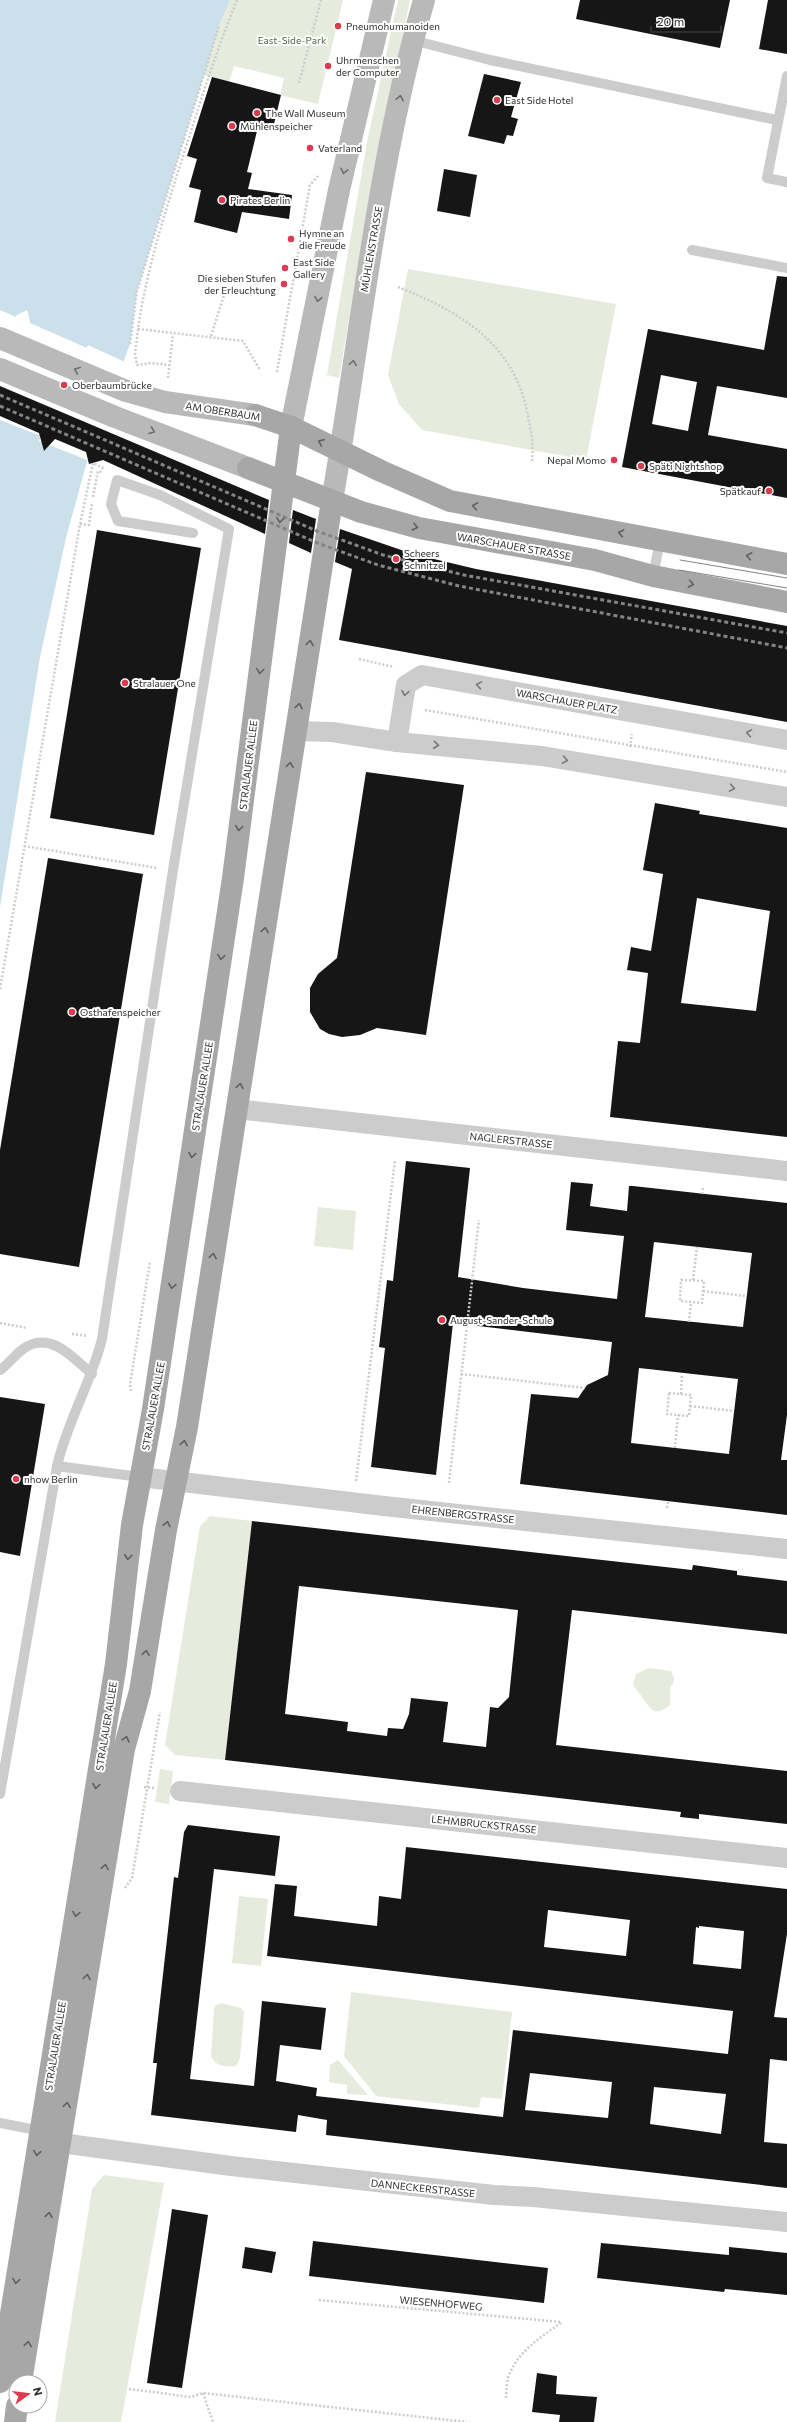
<svg xmlns="http://www.w3.org/2000/svg" width="787" height="2422" font-family="Commissioner,sans-serif">
	<rect width="100%" height="100%" fill="#fff"/>
	<g fill="#e6ebde">
		<polygon points="230,0 343,0 318,104 280,95 284,78 234,66 229,82 203,75 219,26"/>
		<polygon points="398,0 410,0 365,224 339,378 327,375 367,142"/>
		<polygon points="408,269 616,304 586,460 422,430 399,404 388,375"/>
		<polygon points="318,1207 356,1211 353,1250 314,1246"/>
		<polygon points="210,1516 252,1521 225,1760 175,1755 165,1745 200,1526"/>
		<path d="M649 1668 671 1671 674 1678 673 1684 670 1687V1705C652 1720 649 1705 640 1694 637 1690 635 1689 633 1684L636 1674Z"/>
		<polygon points="160,1769 173,1771 169,1804 155,1802"/>
		<polygon points="239,1896 268,1899 261,1966 232,1963"/>
		<polygon points="351,1992 512,2012 502,2099 481,2097 479,2108 376,2096 344,2056"/>
		<path d="M221 2003 241 2008 244 2012 240 2058 236 2066C225 2067 216 2067 211 2056L214 2009 215 2006Z"/>
		<polygon points="338,2060 368,2095 347,2094 347,2085 329,2082 330,2065"/>
		<polygon points="104,2175 164,2183 121,2422 55,2422 92,2189"/>
	</g>
	<path fill="#cbe0ea" fill-rule="evenodd" d="M0 0H230L219 26 137 291 130 344 89 454 66 538 40 657 0 907V392L30 321 27 310 17 315 0 353ZM88 346 94 349 48 445 41 436Z"/>
	<g fill="#fff" fill-rule="evenodd">
		<polygon points="0,310 16,317 17,315 20,316 0,355"/>
		<path d="M28 320 30 321V323L87 348 88 345 125 362 90 461 39 441 41 436 0 420V387ZM89 348 92 350 48 442 42 440Z"/>
	</g>
	<g fill="#161616" fill-rule="evenodd">
		<polygon points="580,0 730,0 720,48 576,19"/>
		<polygon points="768,0 787,0 787,54 759,49"/>
		<polygon points="484,74 521,82 511,117 518,119 513,136 507,135 504,144 468,136"/>
		<polygon points="212,77 281,95 274,124 269,123 267,130 258,127 247,172 252,173 248,189 292,195 289,219 242,212 237,233 194,222 201,190 189,187 197,159 187,156"/>
		<polygon points="444,169 477,175 470,217 437,211"/>
		<path d="M777 276 787 277V398L717 386 708 435 787 449V498L622 467 648 329 764 350ZM661 375 697 382 688 431 652 424Z"/>
		<polygon points="0,386 269,500 265,534 103,460 89,464 86,452 55,439 44,451 39,433 0,416"/>
		<polygon points="293,510 316,519 311,553 289,543"/>
		<polygon points="340,529 413,554 476,569 787,626 787,722 339,640 352,569 335,562"/>
		<polygon points="97,530 201,548 154,835 50,818"/>
		<polygon points="366,772 464,785 426,1035 377,1028 360,1035 342,1037 329,1034 320,1029 310,1012 310,988 318,974 337,958"/>
		<path d="M655 803 700 811 699 814 787 828V1137L610 1117 618 1041 640 1043 648 973 627 970 631 947 651 951 663 874 643 870ZM697 898 770 911 756 1011 681 1003Z"/>
		<polygon points="48,858 143,874 79,1267 0,1254 0,1150"/>
		<path d="M406 1161 470 1168 458 1277 523 1288 617 1299 624 1236 566 1230 571 1182 593 1184 590 1206 627 1211 629 1186H633L787 1203V1415L781 1460H787V1515L520 1484 531 1394 578 1398 587 1385 608 1375 612 1342 453 1323 436 1475 371 1467 385 1348 379 1347 387 1280 393 1281ZM654 1242 752 1253 743 1327 645 1317ZM639 1368 738 1379 729 1454 631 1443Z"/>
		<polygon points="0,1397 45,1404 20,1556 0,1552"/>
		<path d="M252 1521 692 1570 693 1565 737 1571V1575L787 1581V1634L572 1610 556 1745 787 1771V1824L699 1814V1819L680 1817 681 1812 225 1760ZM299 1586 518 1610 509 1697 498 1708 490 1707 486 1747 443 1742 448 1702 411 1698 409 1714 403 1729 388 1728 387 1736 347 1731 348 1722 285 1714Z"/>
		<path d="M188 1825 280 1836 275 1876 214 1869 190 2079 254 2086 262 2001 326 2008 321 2050 280 2045 276 2081 317 2088 316 2096 503 2117 513 2030 728 2054 733 2011 267 1956 275 1884 297 1886 294 1916 377 1926 379 1896 401 1899 406 1847 787 1889V1934L774 2017 787 2018V2061L770 2059 764 2142 787 2144V2188L326 2135 327 2120 298 2115 296 2132 151 2115 157 2063H153L174 1877 178 1878 184 1832ZM548 1910 630 1920 626 1956 544 1947ZM699 1926 744 1931 741 1969 693 1964 696 1927 699 1928ZM530 2073 612 2082 608 2118 525 2110ZM654 2087 726 2094 721 2134 650 2124Z"/>
		<polygon points="172,2209 208,2215 182,2388 147,2383"/>
		<polygon points="313,2241 548,2268 544,2303 309,2276"/>
		<polygon points="601,2243 729,2255 729,2247 787,2253 787,2295 725,2289 724,2292 597,2278"/>
		<polygon points="245,2247 276,2252 272,2273 242,2268"/>
		<polygon points="537,2373 557,2376 556,2394 597,2397 594,2422 559,2422 560,2415 532,2412"/>
	</g>
	<g fill="none" stroke-linecap="round" stroke-linejoin="round">
		<g stroke="#ccc" stroke-width="2.5" stroke-dasharray="2 2" stroke-linecap="butt">
			<path d="M237 0C217 49 201 99 185 150 166 209 147 267 138 329L243 341 260 370"/>
			<polyline points="299,83 321,0"/>
			<path d="M398 287C461 312 515 344 528 416 531 431 534 446 532 461"/>
			<polyline points="138,329 135,354 137,365 151,363 169,365"/>
			<polyline points="211,336 225,292"/>
			<polyline points="130,344 137,291 219,26"/>
			<polyline points="277,372 310,185 318,176"/>
			<polyline points="168,378 173,334"/>
			<polyline points="93,497 98,471 102,472"/>
			<polyline points="80,524 89,525 92,502"/>
			<polyline points="359,659 394,667"/>
			<polyline points="425,710 787,772"/>
			<polyline points="630,747 632,734"/>
			<polyline points="24,846 157,868"/>
			<polyline points="0,989 80,524 93,463 105,469"/>
			<polyline points="702,1194 703,1187"/>
			<polygon points="681,1280 704,1281 702,1303 680,1301"/>
			<polyline points="693,1280 697,1247"/>
			<polyline points="703,1291 746,1296"/>
			<polyline points="689,1322 691,1302"/>
			<polyline points="0,1323 27,1328"/>
			<polyline points="72,1334 87,1336"/>
			<polyline points="461,1374 585,1388"/>
			<polyline points="131,1391 130,1384 150,1262"/>
			<polygon points="669,1393 691,1395 689,1416 667,1414"/>
			<polyline points="681,1394 682,1374"/>
			<polyline points="690,1406 734,1411"/>
			<polyline points="675,1448 678,1415"/>
			<polyline points="356,1481 395,1160"/>
			<polyline points="449,1483 479,1220"/>
			<polyline points="667,1508 668,1501"/>
			<polyline points="144,1787 154,1788"/>
			<polyline points="125,1888 132,1878 160,1712"/>
			<polyline points="319,2300 561,2322"/>
			<polyline points="129,2389 191,2397 203,2393 467,2422"/>
			<polyline points="203,2393 213,2422"/>
			<path d="M506 2398C507 2390 506 2380 510 2373 519 2351 542 2336 561 2323"/>
		</g>
		<g stroke="#ccc" stroke-width="10">
			<polyline points="412,40 490,60 777,120"/>
			<polyline points="787,76 767,178 787,182"/>
			<polyline points="692,250 787,268"/>
			<polyline points="653,576 660,541"/>
			<path d="M0 1370C9 1364 16 1353 26 1347 52 1332 73 1358 92 1374"/>
			<polyline points="57,1466 140,1477"/>
			<path d="M0 1794 57 1466C67 1422 91 1383 102 1339L173 870 229 529 160 495 117 480 111 504 118 521 193 533"/>
			<polyline points="0,2123 41,2131"/>
		</g>
		<g stroke="#ccc" stroke-width="20">
			<polyline points="295,731 332,732 397,742 542,756 787,797"/>
			<polyline points="397,742 406,685 422,675 787,740"/>
			<polyline points="236,1109 787,1171"/>
			<polyline points="140,1477 384,1506 787,1549"/>
			<polyline points="180,1791 787,1858"/>
			<polyline points="61,2143 231,2166 494,2195 533,2197 787,2222"/>
		</g>
		<g stroke="#b9b9b9" stroke-width="22">
			<polyline points="0,338 126,391 165,402 255,415"/>
			<polyline points="0,369 115,417 248,468"/>
			<polyline points="291,427 339,190 384,0"/>
			<path d="M332 501C361 334 377 164 424 0"/>
		</g>
		<g stroke="#a7a7a7" stroke-width="22">
			<polyline points="255,415 291,427 381,471 450,501 787,564"/>
			<polyline points="248,468 361,512 419,528 595,560 653,576 787,602"/>
			<polyline points="0,2382 116,1664 132,1525 153,1409 233,878 291,427"/>
			<polyline points="21,2382 124,1749 140,1691 166,1530 187,1427 332,501"/>
			<polyline points="15,2422 17,2406"/>
		</g>
		<g stroke="#848484" stroke-width="1">
			<polyline points="680,560 787,578"/>
			<polyline points="679,570 787,588"/>
		</g>
		<g stroke="#848484" stroke-width="3" stroke-dasharray="4 3" stroke-linecap="butt">
			<polyline points="0,395 317,531 383,555 464,575 787,633"/>
			<polyline points="0,406 320,544 378,565 459,586 787,648"/>
		</g>
	</g>
	<defs><path id="oneway-chevron" d="M-2-3.5L2.5 0L-2 3.5" fill="none" stroke-width="1.6" stroke-linecap="round" stroke-linejoin="round"/></defs>
	<g stroke="#6d6d6d">
		<use href="#oneway-chevron" transform="translate(400 98) rotate(-78)"/>
		<use href="#oneway-chevron" transform="translate(344 171) rotate(103)"/>
		<use href="#oneway-chevron" transform="translate(318 299) rotate(101)"/>
		<use href="#oneway-chevron" transform="translate(353 363) rotate(-82)"/>
		<use href="#oneway-chevron" transform="translate(77 370) rotate(-157)"/>
		<use href="#oneway-chevron" transform="translate(152 431) rotate(21)"/>
	</g>
	<g stroke="#5f5f5f">
		<use href="#oneway-chevron" transform="translate(321 442) rotate(-154)"/>
		<use href="#oneway-chevron" transform="translate(475 506) rotate(-170)"/>
		<use href="#oneway-chevron" transform="translate(280 520) rotate(98)"/>
		<use href="#oneway-chevron" transform="translate(415 527) rotate(14)"/>
		<use href="#oneway-chevron" transform="translate(621 533) rotate(-169)"/>
		<use href="#oneway-chevron" transform="translate(749 556) rotate(-169)"/>
		<use href="#oneway-chevron" transform="translate(691 584) rotate(11)"/>
		<use href="#oneway-chevron" transform="translate(310 643) rotate(-81)"/>
		<use href="#oneway-chevron" transform="translate(260 671) rotate(97)"/>
		<use href="#oneway-chevron" transform="translate(299 706) rotate(-80)"/>
		<use href="#oneway-chevron" transform="translate(290 765) rotate(-82)"/>
		<use href="#oneway-chevron" transform="translate(239 828) rotate(97)"/>
		<use href="#oneway-chevron" transform="translate(265 930) rotate(-81)"/>
		<use href="#oneway-chevron" transform="translate(221 957) rotate(99)"/>
		<use href="#oneway-chevron" transform="translate(240 1086) rotate(-81)"/>
		<use href="#oneway-chevron" transform="translate(192 1155) rotate(99)"/>
		<use href="#oneway-chevron" transform="translate(213 1256) rotate(-81)"/>
		<use href="#oneway-chevron" transform="translate(172 1286) rotate(99)"/>
		<use href="#oneway-chevron" transform="translate(184 1443) rotate(-80)"/>
		<use href="#oneway-chevron" transform="translate(167 1524) rotate(-77)"/>
		<use href="#oneway-chevron" transform="translate(128 1557) rotate(96)"/>
		<use href="#oneway-chevron" transform="translate(146 1653) rotate(-81)"/>
		<use href="#oneway-chevron" transform="translate(126 1739) rotate(-74)"/>
		<use href="#oneway-chevron" transform="translate(96 1786) rotate(99)"/>
		<use href="#oneway-chevron" transform="translate(105 1867) rotate(-81)"/>
		<use href="#oneway-chevron" transform="translate(76 1914) rotate(99)"/>
		<use href="#oneway-chevron" transform="translate(87 1977) rotate(-81)"/>
		<use href="#oneway-chevron" transform="translate(67 2105) rotate(-81)"/>
		<use href="#oneway-chevron" transform="translate(37 2153) rotate(99)"/>
		<use href="#oneway-chevron" transform="translate(49 2215) rotate(-81)"/>
		<use href="#oneway-chevron" transform="translate(16 2281) rotate(99)"/>
		<use href="#oneway-chevron" transform="translate(28 2344) rotate(-81)"/>
	</g>
	<g stroke="#767676">
		<use href="#oneway-chevron" transform="translate(479 685) rotate(-170)"/>
		<use href="#oneway-chevron" transform="translate(405 693) rotate(99)"/>
		<use href="#oneway-chevron" transform="translate(749 733) rotate(-170)"/>
		<use href="#oneway-chevron" transform="translate(436 745) rotate(6)"/>
		<use href="#oneway-chevron" transform="translate(565 760) rotate(10)"/>
		<use href="#oneway-chevron" transform="translate(732 788) rotate(10)"/>
	</g>
	<g fill="#dd3a50" stroke="#fff" stroke-width="1.5">
		<circle cx="338" cy="26" r="4"/>
		<circle cx="328" cy="66" r="4"/>
		<circle cx="497" cy="100" r="4"/>
		<circle cx="257" cy="113" r="4"/>
		<circle cx="232" cy="126" r="4"/>
		<circle cx="310" cy="148" r="4"/>
		<circle cx="222" cy="200" r="4"/>
		<circle cx="291" cy="239" r="4"/>
		<circle cx="285" cy="268" r="4"/>
		<circle cx="284" cy="284" r="4"/>
		<circle cx="64" cy="385" r="4"/>
		<circle cx="614" cy="460" r="4"/>
		<circle cx="641" cy="466" r="4"/>
		<circle cx="769" cy="491" r="4"/>
		<circle cx="396" cy="559" r="4"/>
		<circle cx="125" cy="683" r="4"/>
		<circle cx="72" cy="1012" r="4"/>
		<circle cx="442" cy="1320" r="4"/>
		<circle cx="16" cy="1479" r="4"/>
	</g>
	<g text-anchor="middle" dominant-baseline="central" stroke-width="4" stroke-linejoin="round" paint-order="stroke">
		<g font-size="10" fill="#2f2f2f" stroke="#fff" text-anchor="start">
			<text x="346" y="26">Pneumohumanoiden</text>
			<text x="336" y="60">Uhrmenschen<tspan x="336" dy="12">der Computer</tspan></text>
			<text x="505" y="100">East Side Hotel</text>
			<text x="265" y="113">The Wall Museum</text>
			<text x="240" y="126">Mühlenspeicher</text>
			<text x="318" y="148">Vaterland</text>
			<text x="230" y="200">Pirates Berlin</text>
			<text x="299" y="233">Hymne an<tspan x="299" dy="12">die Freude</tspan></text>
			<text x="293" y="262">East Side<tspan x="293" dy="12">Gallery</tspan></text>
			<text x="276" y="278" text-anchor="end">Die sieben Stufen<tspan x="276" dy="12">der Erleuchtung</tspan></text>
			<text x="72" y="385">Oberbaumbrücke</text>
			<text x="606" y="460" text-anchor="end">Nepal Momo</text>
			<text x="649" y="466">Späti Nightshop</text>
			<text x="761" y="491" text-anchor="end">Spätkauf</text>
			<text x="404" y="553">Scheers<tspan x="404" dy="12">Schnitzel</tspan></text>
			<text x="133" y="683">Stralauer One</text>
			<text x="80" y="1012">Osthafenspeicher</text>
			<text x="450" y="1320">August-Sander-Schule</text>
			<text x="24" y="1479">nhow Berlin</text>
		</g>
		<g font-size="10" fill="#55693e" stroke="#fff">
			<text x="292" y="40">East-Side-Park</text>
		</g>
		<g font-size="10" fill="#2f2f2f" stroke="#fff">
			<text transform="translate(371 249) rotate(-80)">MÜHLENSTRASSE</text>
			<text transform="translate(223 411) rotate(9)">AM OBERBAUM</text>
			<text transform="translate(514 546) rotate(10)">WARSCHAUER STRASSE</text>
			<text transform="translate(567 701) rotate(10)">WARSCHAUER PLATZ</text>
			<text transform="translate(248 765) rotate(-83)">STRALAUER ALLEE</text>
			<text transform="translate(202 1086) rotate(-81)">STRALAUER ALLEE</text>
			<text transform="translate(511 1140) rotate(6)">NAGLERSTRASSE</text>
			<text transform="translate(153 1406) rotate(-80)">STRALAUER ALLEE</text>
			<text transform="translate(463 1514) rotate(6)">EHRENBERGSTRASSE</text>
			<text transform="translate(106 1726) rotate(-81)">STRALAUER ALLEE</text>
			<text transform="translate(484 1824) rotate(6)">LEHMBRUCKSTRASSE</text>
			<text transform="translate(55 2046) rotate(-81)">STRALAUER ALLEE</text>
			<text transform="translate(423 2188) rotate(6)">DANNECKERSTRASSE</text>
			<text transform="translate(441 2303) rotate(5)">WIESENHOFWEG</text>
		</g>
	</g>
	<g transform="translate(28 2394) rotate(75)"><circle r="19" fill="#ffffff" stroke="#acacac"/>
	<path d="M0-3L7 15L0 10L-7 15Z" fill="#dd3a50"/>
	<text y="-6" font-size="11" font-weight="bold" text-anchor="middle" fill="#2f2f2f">N</text>
	</g>
	<path d="M651 26v6h70v-6" fill="none" stroke="#2f2f2f" stroke-width="2"/>
	<text x="657" y="26" font-size="12" fill="#2f2f2f" stroke="#ffffff" stroke-width="3" paint-order="stroke">20 m</text>
</svg>
